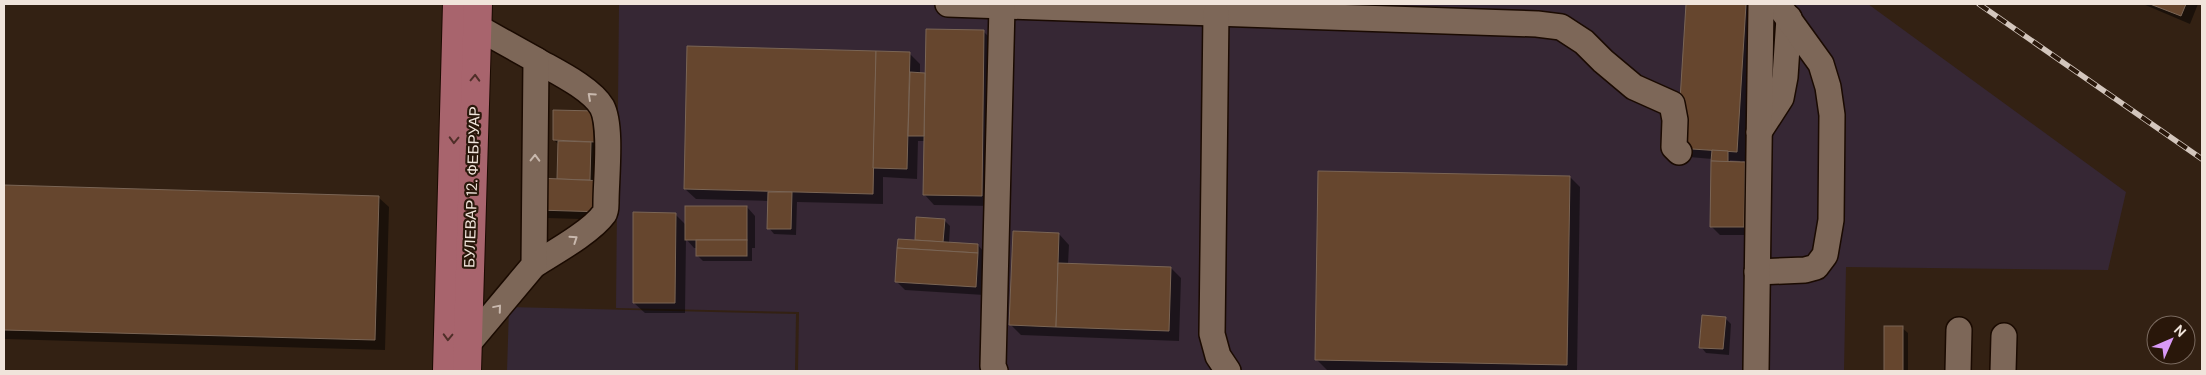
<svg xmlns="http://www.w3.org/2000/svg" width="2206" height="375" font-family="'DM Sans',sans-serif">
	<rect width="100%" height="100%" fill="#332113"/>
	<polygon fill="#352835" points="509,307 796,314 795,371 507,371"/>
	<polygon fill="#362734" points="619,4 1868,4 2126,192 2108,270 1846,267 1844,371 798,371 799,312 616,308"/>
	<g fill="#0007" fill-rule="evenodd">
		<path d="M1687 4H1755L1747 161H1742L1753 172 1752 235H1720L1711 226 1712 159 1689 157 1679 147ZM1730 160 1740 161V163H1730Z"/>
		<polygon points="2143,4 2198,4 2190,24"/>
		<polygon points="984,32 994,42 991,206 934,205 924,194 925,141 918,141 917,179 883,177 883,204 797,202 796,235 774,234 769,228 769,201 696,199 685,189 909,53 920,64 920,74 926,76"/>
		<polygon points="595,112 612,220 547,218 538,209 558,180 559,145 554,140"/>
		<polygon points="1570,177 1580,187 1577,371 1327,370 1317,360"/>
		<polygon points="4,187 378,197 389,207 385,350 4,339"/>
		<polygon points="747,207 755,216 755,248 752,248 752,261 703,261 697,255 697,248 694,248 686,239 685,313 645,313 634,303 675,214 686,225"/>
		<polygon points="917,218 944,220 950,226 949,243 978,245 983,251 983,260 985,263 984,295 905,290 897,282 916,241"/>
		<polygon points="1059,234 1069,245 1068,264 1171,268 1181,278 1179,341 1021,335 1011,325"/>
		<polygon points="1725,318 1731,324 1729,355 1706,353 1701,347"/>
		<polygon points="1886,327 1902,328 1908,333 1908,371 1885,371"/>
	</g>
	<g fill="#66462e" stroke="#7a6555">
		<polygon points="1686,4 1746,4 1737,152 1677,148"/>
		<polygon points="2150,4 2186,4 2181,16"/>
		<polygon points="926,29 984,30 982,196 923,195"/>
		<polygon points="687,46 876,51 873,194 684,189"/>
		<polygon points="876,51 910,52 907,169 873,168"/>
		<polygon points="910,72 925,73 924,136 908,136"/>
		<polygon points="553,110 596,111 595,142 553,140"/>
		<polygon points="558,141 591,142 590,180 557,179"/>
		<polygon points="1712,150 1728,151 1728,162 1711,161"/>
		<polygon points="1711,161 1745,162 1744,227 1710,227"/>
		<polygon points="1318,171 1570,176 1567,365 1315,360"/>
		<polygon points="538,178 605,181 604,212 537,210"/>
		<polygon points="4,185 379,196 375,340 4,330"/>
		<polygon points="768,192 792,192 791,229 767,229"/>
		<rect x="685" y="206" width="62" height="34"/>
		<polygon points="633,212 676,213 675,303 633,303"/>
		<polygon points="916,217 945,219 943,242 915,240"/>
		<polygon points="1013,231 1059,233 1056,327 1009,325"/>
		<polygon points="898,239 978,244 978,253 897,248"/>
		<rect x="696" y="240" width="51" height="16"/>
		<polygon points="897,248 978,253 976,287 895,282"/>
		<polygon points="1058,263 1171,267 1169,331 1056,327"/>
		<polygon points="1702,315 1726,317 1723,349 1699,348"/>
		<rect x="1884" y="326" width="19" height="45"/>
	</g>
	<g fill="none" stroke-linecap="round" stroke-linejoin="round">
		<defs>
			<g id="minor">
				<polyline points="948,4 1537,24 1561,27 1584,42 1603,61 1634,87 1672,104 1675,120 1674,147 1679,152"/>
				<polyline points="1216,13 1212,334 1218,356 1228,371"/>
				<polyline points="1759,132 1781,98 1785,77 1789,18"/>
				<path d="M534 265C553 253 591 232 604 214 606 211 606 207 606 203 606 179 612 126 602 107 591 88 555 71 536 60"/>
				<polyline points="1757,272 1805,270 1816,267 1825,255 1831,220 1832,115 1828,87 1821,64 1782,10 1772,4"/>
				<polyline points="467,345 534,265 536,60 477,27"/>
				<polyline points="995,371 993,366 1002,6"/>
				<polyline points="1756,371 1761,5 1764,4"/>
				<polyline points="1958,371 1959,330"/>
				<polyline points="2003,371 2004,336"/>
			</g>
			<g id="major">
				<polyline points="447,371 457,4"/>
				<polyline points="467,371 478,4"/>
			</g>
		</defs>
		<use href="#minor" stroke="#1a0a01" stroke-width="28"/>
		<use href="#major" stroke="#1a0a01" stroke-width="30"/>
		<use href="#minor" stroke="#7d6758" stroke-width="25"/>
		<use href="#major" stroke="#a8646d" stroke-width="28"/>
		<defs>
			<polyline id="rail" points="1979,4 2202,159"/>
		</defs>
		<use href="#rail" stroke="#d3c6bd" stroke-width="5.5"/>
		<use href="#rail" stroke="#29170a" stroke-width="4" stroke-dasharray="11" stroke-linecap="butt"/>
	</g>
	<defs><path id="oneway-chevron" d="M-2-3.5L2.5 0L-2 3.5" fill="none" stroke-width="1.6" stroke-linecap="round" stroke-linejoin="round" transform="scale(1.25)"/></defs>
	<g stroke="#4f2e28">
		<use href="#oneway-chevron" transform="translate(475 78) rotate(-88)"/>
		<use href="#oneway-chevron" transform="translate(454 140) rotate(92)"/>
		<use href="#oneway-chevron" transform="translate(448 337) rotate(92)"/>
	</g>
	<g stroke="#c8b8ad">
		<use href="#oneway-chevron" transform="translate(591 96) rotate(-138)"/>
		<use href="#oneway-chevron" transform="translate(535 158) rotate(-89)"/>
		<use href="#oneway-chevron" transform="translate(574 239) rotate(-34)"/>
		<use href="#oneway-chevron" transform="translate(498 308) rotate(-50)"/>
	</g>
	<g text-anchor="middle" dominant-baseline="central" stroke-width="4.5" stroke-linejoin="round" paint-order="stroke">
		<g font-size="15" fill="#f0e4db" stroke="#29170a">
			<text transform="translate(472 187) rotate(-88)">БУЛЕВАР 12. ФЕБРУАР</text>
		</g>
	</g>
	<rect width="2206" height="375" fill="none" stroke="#f0e4db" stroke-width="10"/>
	<g transform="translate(2171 340) rotate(45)"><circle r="24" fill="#29170a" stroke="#79695e"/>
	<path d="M0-4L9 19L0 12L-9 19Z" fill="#d99af7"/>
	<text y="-8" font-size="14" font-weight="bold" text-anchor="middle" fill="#f0e4db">N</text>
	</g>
</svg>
